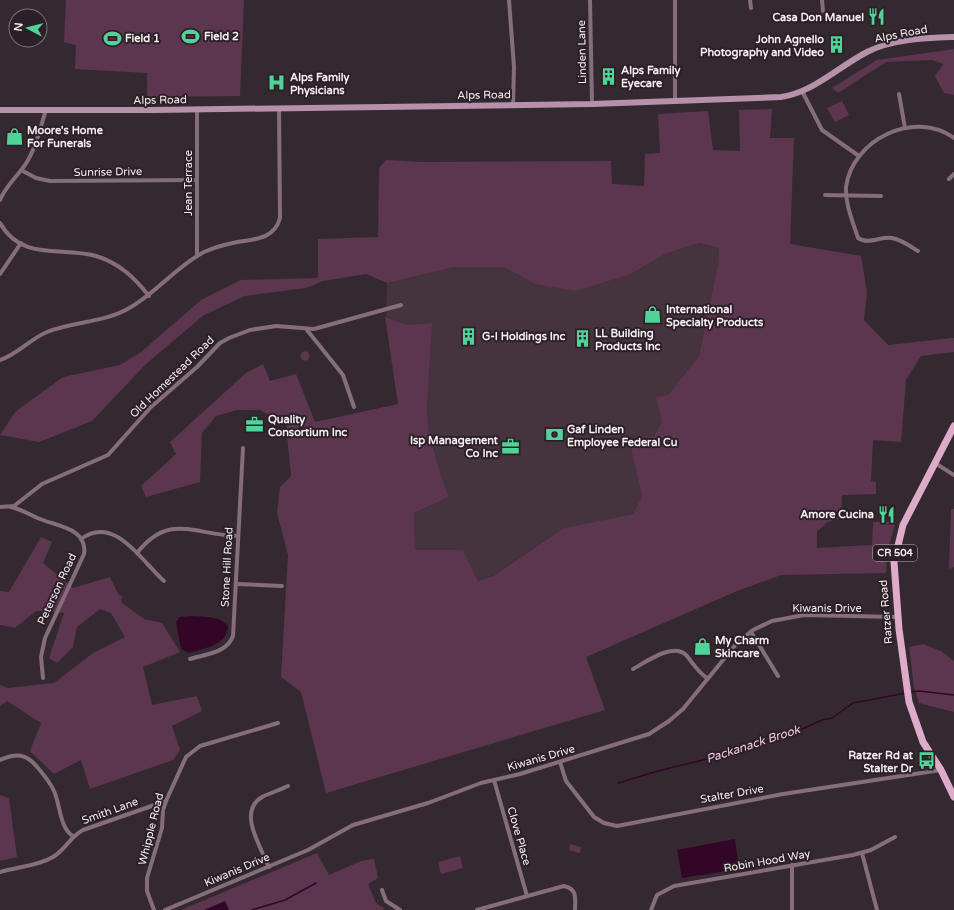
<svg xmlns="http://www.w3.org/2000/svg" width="954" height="910" font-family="'Varela Round',sans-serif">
	<rect width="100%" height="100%" fill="#352931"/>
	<polygon fill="#45333e" points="699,243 719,248 719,259 699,356 668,395 662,422 654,436 629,441 642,496 633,514 564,528 492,576 478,581 463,551 415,550 414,513 449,497 445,488 429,434 427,409 432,323 408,325 386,317 387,283 455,267 504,267 535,284 631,274 665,254"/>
	<g fill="#5c364f">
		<polygon points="66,0 244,0 240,96 147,97 147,73 75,69 76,45 64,42"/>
		<polygon points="954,49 954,95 944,93 935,76 943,64 932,60 886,62 838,93 832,88 877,60"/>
		<polygon points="842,101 849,115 835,122 827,108"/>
		<polygon points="772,109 770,138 794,138 790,244 861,256 867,292 864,320 888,345 952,338 954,338 954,352 921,356 906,380 901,442 873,440 871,481 876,482 876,494 842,495 841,518 828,522 817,531 817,548 872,545 873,522 896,521 887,553 886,573 781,575 737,591 586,657 605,710 326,793 301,692 281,677 288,555 277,513 280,487 291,476 286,424 260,410 237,410 216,416 202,433 200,482 146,497 141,486 176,454 170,442 246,373 263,364 270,381 296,374 315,422 398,404 385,317 408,325 432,323 427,409 429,434 445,488 449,497 414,513 415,550 463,550 478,581 493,576 564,528 633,514 642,496 629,441 654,436 662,422 656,397 668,395 699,356 719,259 719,248 699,243 665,254 631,274 576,291 535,284 504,267 455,267 387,283 366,274 323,281 306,288 245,296 204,315 146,364 92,421 39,442 0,435 15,412 63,377 120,365 141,352 201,300 241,280 318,278 318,239 378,237 379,168 386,160 422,162 611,161 612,184 644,186 645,154 660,153 658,114 708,111 713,150 740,151 739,110"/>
		<circle cx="305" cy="356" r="4.5"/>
		<polygon points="951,509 954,509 954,567 949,569"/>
		<polygon points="41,537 52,542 43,563 73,588 110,577 118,594 123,597 121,600 122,603 144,619 162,623 180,652 143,667 152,705 197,696 202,711 172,726 180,750 173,760 90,789 81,760 54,774 30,751 41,723 7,701 0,706 0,685 8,688 54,683 93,653 125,637 111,613 100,609 77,627 73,647 57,663 49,658 64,613 36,611 15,628 0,625 0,591 9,592"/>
		<polygon points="923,644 941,651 954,661 954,712 919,703 914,687 909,647"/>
		<polygon points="0,795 9,798 17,857 0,861"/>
		<polygon points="570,844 581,847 580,853 569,850"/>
		<polygon points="317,853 329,875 361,861 374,859 378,878 368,884 376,903 384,908 383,910 181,910"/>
		<polygon points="460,856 463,868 441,874 438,862"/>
	</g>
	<g fill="#330527">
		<path d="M192 616C203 617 223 616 228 627 226 646 204 648 189 653L181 649 176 622 180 617Z"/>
		<polygon points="735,839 739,869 682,878 677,850"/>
		<polygon points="225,901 229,910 204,910"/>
	</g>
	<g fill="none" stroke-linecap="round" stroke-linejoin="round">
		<g stroke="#330527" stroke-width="1.5">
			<polyline points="910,692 919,691 954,695"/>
			<polyline points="618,783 658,771 743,750 789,735 822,720 832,718 853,703 906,693"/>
			<polyline points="252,910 285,900 316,883"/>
		</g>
		<g stroke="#856d7c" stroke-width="4">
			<polyline points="509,0 514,67 513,105"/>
			<polyline points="590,0 592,104"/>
			<polyline points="675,0 675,101"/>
			<polyline points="750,0 751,8"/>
			<polyline points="822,0 823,11"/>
			<polyline points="802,91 822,130 859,156"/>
			<polyline points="899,94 905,128"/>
			<polyline points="197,109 197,256"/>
			<polyline points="21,170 36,178 50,181 197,180"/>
			<polyline points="949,179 954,174"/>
			<polyline points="825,195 881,196"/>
			<path d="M0 200C6 185 18 176 27 162 37 146 40 128 46 110"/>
			<path d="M0 223C22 262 62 246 96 256 119 263 134 277 149 296"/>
			<path d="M918 251C910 246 902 240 892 238 881 236 868 245 858 238 853 222 845 204 846 187 852 140 914 109 954 138"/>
			<polyline points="0,274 21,243"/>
			<polyline points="307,330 343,375 354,407"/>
			<path d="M0 360C17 355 30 339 47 332 75 321 105 323 131 307 157 292 177 266 204 252 213 248 223 245 233 243 251 239 274 241 280 218L279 108"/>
			<polyline points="935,463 954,475"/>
			<polyline points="0,507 14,506 42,484 108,455 151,407 197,367 220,343 229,338 250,330 276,326 314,329 401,305"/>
			<path d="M11 507C21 509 30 515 40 519 56 526 88 528 84 554L45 638 41 657 43 678"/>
			<path d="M81 539C115 514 142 562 164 581"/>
			<path d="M137 553C170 511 196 536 238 536"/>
			<polyline points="236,584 282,586"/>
			<polyline points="751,632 778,676"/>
			<path d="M190 659C206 654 227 653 233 636L243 448"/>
			<path d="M633 669C646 662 674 641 687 656 694 665 698 672 707 678"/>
			<path d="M0 760C16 753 26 753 38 768 44 775 50 782 54 791 60 804 60 829 73 836"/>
			<polyline points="560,762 566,781 594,817 604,823 617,826 783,794 941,770"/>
			<polyline points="494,780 527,896"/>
			<polyline points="862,853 877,910"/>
			<path d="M269 867C261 847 237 812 262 797 270 793 280 790 288 786"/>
			<path d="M0 872C17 867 38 866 53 857 65 850 70 837 83 830L166 801"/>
			<polyline points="382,890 386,901 400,910"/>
			<polyline points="154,910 147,891 147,878 162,828 163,810 166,801 186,757 200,746 278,723"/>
			<polyline points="165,910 308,850 353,825 428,803 481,783 520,774 649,734 669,721 683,709 737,643 753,630 772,621 804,615 897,617"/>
			<path d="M477 910 564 886C578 889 575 899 575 910"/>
			<polyline points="651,910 657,895 674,886 853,855 871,850 895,837"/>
			<polyline points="792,910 792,865"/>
		</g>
		<path stroke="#b790a9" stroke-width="6" d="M0 110H155L592 104 781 97C814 92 838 67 867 52 892 39 927 38 954 37"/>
		<polyline stroke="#deabcb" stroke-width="7" points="954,426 903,525 894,562 899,629 909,702 923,742 941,770 954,797"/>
	</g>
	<defs>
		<symbol id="restaurant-bare" viewBox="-9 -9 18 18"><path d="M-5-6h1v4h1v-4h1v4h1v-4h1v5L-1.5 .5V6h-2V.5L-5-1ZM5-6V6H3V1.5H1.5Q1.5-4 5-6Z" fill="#50d398" stroke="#2b2027" stroke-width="2.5" paint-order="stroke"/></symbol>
		<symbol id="stadium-bare" viewBox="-9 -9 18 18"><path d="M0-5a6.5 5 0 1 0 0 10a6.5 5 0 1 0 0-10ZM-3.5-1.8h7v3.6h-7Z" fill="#50d398" stroke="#2b2027" stroke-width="2.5" paint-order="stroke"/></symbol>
		<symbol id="building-bare" viewBox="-9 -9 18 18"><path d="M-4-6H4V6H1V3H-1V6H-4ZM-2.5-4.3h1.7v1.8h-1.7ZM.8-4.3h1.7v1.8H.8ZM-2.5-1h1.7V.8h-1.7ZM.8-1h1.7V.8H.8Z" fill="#50d398" stroke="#2b2027" stroke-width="2.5" paint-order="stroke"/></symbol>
		<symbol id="hospital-bare" viewBox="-9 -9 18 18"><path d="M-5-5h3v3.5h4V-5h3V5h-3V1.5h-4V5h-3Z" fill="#50d398" stroke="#2b2027" stroke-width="2.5" paint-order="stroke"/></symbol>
		<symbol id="shop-bare" viewBox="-9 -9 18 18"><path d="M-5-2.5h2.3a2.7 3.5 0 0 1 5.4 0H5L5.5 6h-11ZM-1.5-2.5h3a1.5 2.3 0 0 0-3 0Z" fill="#50d398" stroke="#2b2027" stroke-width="2.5" paint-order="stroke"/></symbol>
		<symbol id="office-bare" viewBox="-9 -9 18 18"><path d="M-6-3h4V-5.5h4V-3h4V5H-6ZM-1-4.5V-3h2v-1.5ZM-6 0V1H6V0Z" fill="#50d398" stroke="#2b2027" stroke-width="2.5" paint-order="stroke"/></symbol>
		<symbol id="bank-bare" viewBox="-9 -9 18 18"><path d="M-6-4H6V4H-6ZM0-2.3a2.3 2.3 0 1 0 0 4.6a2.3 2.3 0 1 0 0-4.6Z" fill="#50d398" stroke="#2b2027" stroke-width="2.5" paint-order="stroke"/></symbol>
		<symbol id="bus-bare" viewBox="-9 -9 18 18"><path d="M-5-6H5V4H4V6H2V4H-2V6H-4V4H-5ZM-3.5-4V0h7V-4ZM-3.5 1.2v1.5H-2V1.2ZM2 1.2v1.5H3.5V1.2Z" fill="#50d398" stroke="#2b2027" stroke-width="2.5" paint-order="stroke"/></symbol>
	</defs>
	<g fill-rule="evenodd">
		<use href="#restaurant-bare" x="864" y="4" width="25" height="25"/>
		<use href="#stadium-bare" x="178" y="24" width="25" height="25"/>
		<use href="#stadium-bare" x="100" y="26" width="25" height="25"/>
		<use href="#building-bare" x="824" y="32" width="25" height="25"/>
		<use href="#building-bare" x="596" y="64" width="25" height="25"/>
		<use href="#hospital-bare" x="264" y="70" width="25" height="25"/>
		<use href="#shop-bare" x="2" y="124" width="25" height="25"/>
		<use href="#shop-bare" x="640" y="302" width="25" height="25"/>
		<use href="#building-bare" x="456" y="324" width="25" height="25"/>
		<use href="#building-bare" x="570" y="326" width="25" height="25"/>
		<use href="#office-bare" x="242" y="412" width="25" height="25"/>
		<use href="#bank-bare" x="542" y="422" width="25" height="25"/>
		<use href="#office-bare" x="498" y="434" width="25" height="25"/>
		<use href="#restaurant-bare" x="874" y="502" width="25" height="25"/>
		<use href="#shop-bare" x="690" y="634" width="25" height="25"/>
		<use href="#bus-bare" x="914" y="748" width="25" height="25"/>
	</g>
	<g text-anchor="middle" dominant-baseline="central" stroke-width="4" stroke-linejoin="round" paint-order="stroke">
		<rect fill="#2b2027" stroke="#b9b0b6" stroke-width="1" x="873" y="545" width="44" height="16" rx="3"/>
		<g font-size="10" font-weight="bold" fill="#f6eef3">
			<text x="895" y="553">CR 504</text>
		</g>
		<g font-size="11" font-weight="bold" fill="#f6eef3" stroke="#2b2027" text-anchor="start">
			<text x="864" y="17" text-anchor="end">Casa Don Manuel</text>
			<text x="204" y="36">Field 2</text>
			<text x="125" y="38">Field 1</text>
			<text x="824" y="39" text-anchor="end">John Agnello<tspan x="824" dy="13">Photography and Video</tspan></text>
			<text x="621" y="70">Alps Family<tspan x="621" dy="13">Eyecare</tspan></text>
			<text x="290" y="77">Alps Family<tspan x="290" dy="13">Physicians</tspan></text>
			<text x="27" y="130">Moore's Home<tspan x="27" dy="13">For Funerals</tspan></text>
			<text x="666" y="309">International<tspan x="666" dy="13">Specialty Products</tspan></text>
			<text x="595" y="333">LL Building<tspan x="595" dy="13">Products Inc</tspan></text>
			<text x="482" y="336">G-I Holdings Inc</text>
			<text x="268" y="419">Quality<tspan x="268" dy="13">Consortium Inc</tspan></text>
			<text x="567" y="429">Gaf Linden<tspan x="567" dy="13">Employee Federal Cu</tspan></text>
			<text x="498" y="440" text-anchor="end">Isp Management<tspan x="498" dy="13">Co Inc</tspan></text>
			<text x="874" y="514" text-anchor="end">Amore Cucina</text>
			<text x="715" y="640">My Charm<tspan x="715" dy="13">Skincare</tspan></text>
			<text x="913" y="755" text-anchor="end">Ratzer Rd at<tspan x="913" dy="13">Stalter Dr</tspan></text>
		</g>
		<g font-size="11" fill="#f6eef3" stroke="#2b2027">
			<text transform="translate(901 34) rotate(-11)">Alps Road</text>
			<text transform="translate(582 52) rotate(-91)">Linden Lane</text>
			<text transform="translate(484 95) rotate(-1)">Alps Road</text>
			<text transform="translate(160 100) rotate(-1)">Alps Road</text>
			<text transform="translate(108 172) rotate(-1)">Sunrise Drive</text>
			<text transform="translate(188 183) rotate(-90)">Jean Terrace</text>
			<text transform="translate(172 377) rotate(-44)">Old Homestead Road</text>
			<text transform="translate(227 567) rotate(-87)">Stone Hill Road</text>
			<text transform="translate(57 589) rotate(-65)">Peterson Road</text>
			<text x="827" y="608">Kiwanis Drive</text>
			<text transform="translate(886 612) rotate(-95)">Ratzer Road</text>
			<text transform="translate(541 758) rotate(-16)">Kiwanis Drive</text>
			<text transform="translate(732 794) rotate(-10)">Stalter Drive</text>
			<text transform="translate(110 811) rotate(-20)">Smith Lane</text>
			<text transform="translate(151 829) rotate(-76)">Whipple Road</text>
			<text transform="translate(519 836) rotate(74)">Clove Place</text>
			<text transform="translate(767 861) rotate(-10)">Robin Hood Way</text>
			<text transform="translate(237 870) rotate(-23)">Kiwanis Drive</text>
		</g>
		<g font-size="12" font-style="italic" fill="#f6c4e4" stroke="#2b2027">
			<text transform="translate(753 744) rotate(-18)">Packanack Brook</text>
		</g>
	</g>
	<g transform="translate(28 28) rotate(277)"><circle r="19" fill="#2b2027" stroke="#7c7279"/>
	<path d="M0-3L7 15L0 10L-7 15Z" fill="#50d398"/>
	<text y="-6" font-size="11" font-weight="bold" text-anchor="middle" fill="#f6eef3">N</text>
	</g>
</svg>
